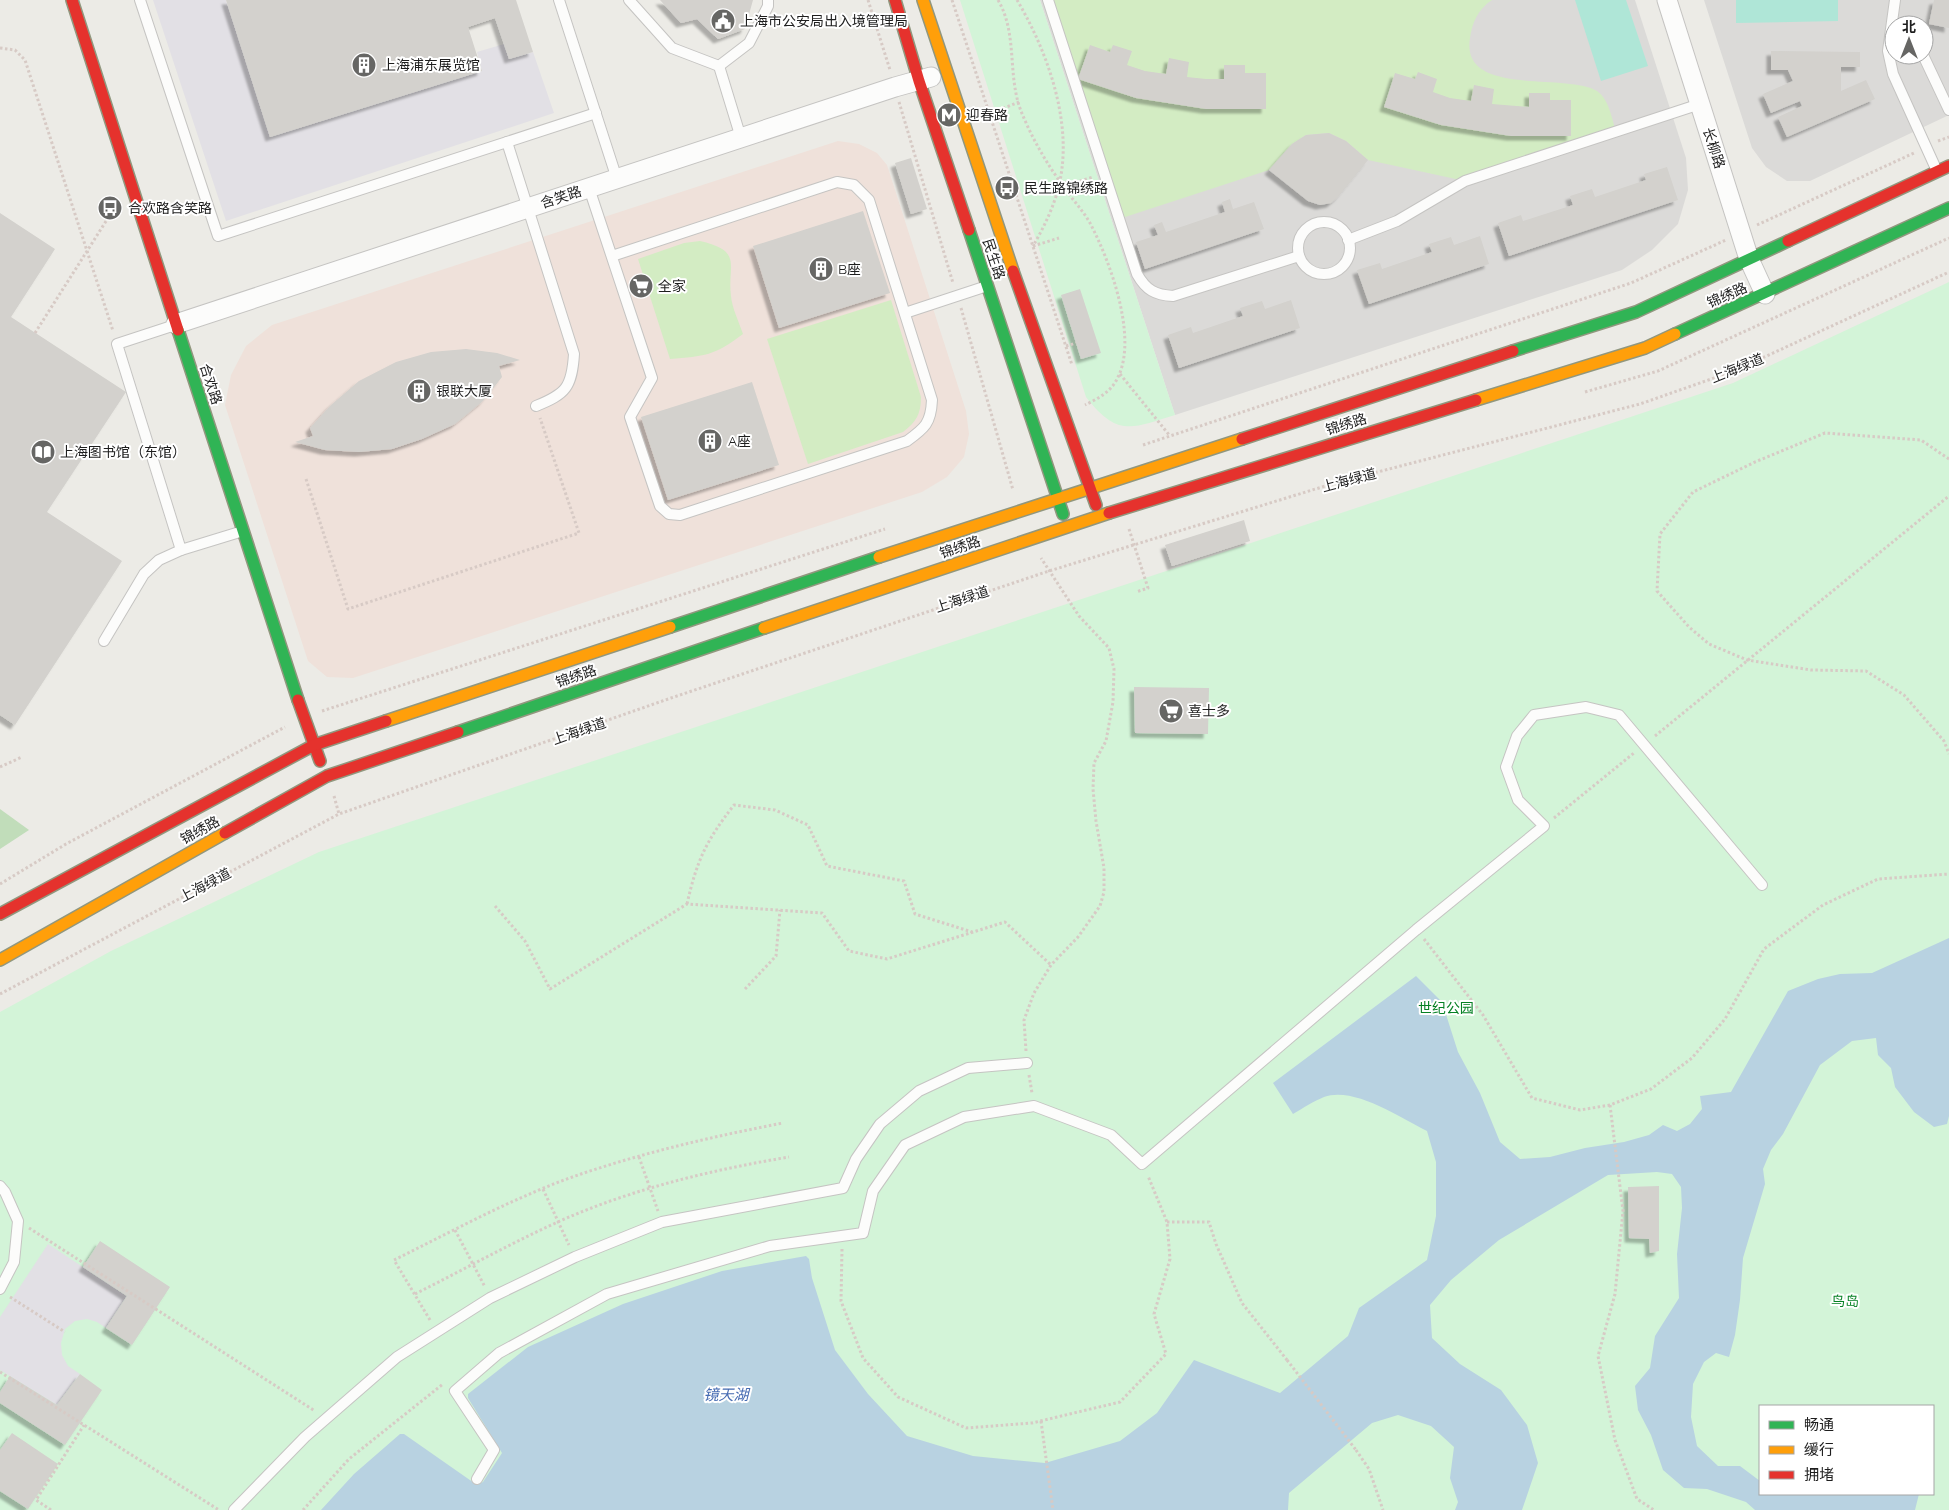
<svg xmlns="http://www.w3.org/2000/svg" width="1949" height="1510" font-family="Quicksand,'Noto Sans SC',sans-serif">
	<defs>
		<filter id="shadow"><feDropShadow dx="-4.5" dy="4.5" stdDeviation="1" flood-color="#0004"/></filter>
	</defs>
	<rect width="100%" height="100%" fill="#ecebe6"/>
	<g fill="#dbdad8" fill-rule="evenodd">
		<polygon points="1040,0 1635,0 1686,158 1688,190 1678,224 1652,250 1622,270 1175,415"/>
		<path d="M1704 0H1949V115L1810 181H1787L1766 167 1752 148ZM1894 25H1924V55H1894Z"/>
	</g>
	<polygon fill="#efe1da" points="838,141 859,144 877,153 887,165 966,411 969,434 964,457 947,477 922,492 353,678 327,677 308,661 225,405 231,375 246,346 272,325"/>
	<g fill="#d3ecc3">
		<path d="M1048 0H1492C1478 9 1472 23 1470 38 1460 98 1566 72 1597 91 1609 99 1612 119 1616 132L1465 181 1368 160 1346 141 1329 133 1306 135 1292 144 1269 170 1119 219Z"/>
		<path d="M700 241C744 251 727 265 731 296 732 308 739 322 743 334 714 356 705 356 670 359L638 259 684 243Z"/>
		<path d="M891 300 921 397C921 414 916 422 903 432L808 464 767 339Z"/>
	</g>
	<polygon fill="#c1ddba" points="0,809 29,830 0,849"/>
	<g fill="#d3f4d8" fill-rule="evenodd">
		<path d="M960 0H1040L1175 415C1132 428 1118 438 1086 397Z"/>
		<path d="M1949 282V1510H0V1012L111 951 319 852 1733 383ZM1760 1406H1933V1494H1760Z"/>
	</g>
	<g fill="#afe6d7">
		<polygon points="1575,0 1626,0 1648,66 1601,81"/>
		<polygon points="1736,0 1838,0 1838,21 1736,23"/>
	</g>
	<g fill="#e2e0e5">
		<polygon points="153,0 226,0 270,137 482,71 477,52 504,44 509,59 533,52 554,113 226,221"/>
		<polygon points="48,1244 127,1296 106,1328 97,1322 87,1319 75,1321 65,1329 61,1343 62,1355 68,1366 80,1374 57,1405 0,1370 0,1317"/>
	</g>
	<path fill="#b8d2e1" d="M1949 938V1116L1947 1124 1934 1127 1914 1112 1895 1087 1891 1068 1878 1055 1876 1038 1852 1041 1820 1065 1783 1134 1771 1150 1763 1169 1765 1184 1743 1258 1740 1300 1735 1335 1729 1357 1716 1353 1704 1362 1693 1384 1691 1417 1697 1446 1718 1466H1740L1760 1481V1494H1919L1915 1510H1755L1746 1502 1707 1489 1684 1488 1663 1470 1651 1435 1638 1410 1635 1386 1650 1368 1655 1336 1679 1298 1677 1254 1682 1208 1681 1187 1672 1174 1657 1172 1608 1175 1499 1240 1451 1280 1430 1305 1432 1338 1460 1364 1501 1390 1527 1425 1538 1463 1522 1510H1455L1458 1502 1450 1478 1454 1447 1431 1426 1398 1415 1372 1423 1289 1493 1288 1510H321L354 1474 400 1434H404L477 1485 483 1482 502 1453 468 1398V1394L528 1347 623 1304 722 1271 806 1256 809 1259 812 1278 835 1350 868 1394 907 1436 973 1456 1045 1463 1120 1441 1157 1413 1194 1360 1280 1393 1348 1336 1359 1308 1427 1260 1436 1216V1162L1427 1131C1401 1118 1354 1086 1324 1097 1314 1101 1303 1108 1293 1114L1273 1083 1416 976 1442 1002 1458 1052 1480 1093 1500 1142 1520 1159 1550 1157 1585 1148 1624 1142 1649 1135 1663 1125 1677 1131 1690 1124 1702 1109 1700 1096 1731 1092 1788 991 1818 979 1840 974 1872 973Z"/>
	<g fill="#d3d1cd" filter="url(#shadow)">
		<polygon points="226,0 516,0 533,52 509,59 495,18 468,27 482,71 270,137"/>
		<polygon points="660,0 753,0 745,29 718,39 697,19 681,23"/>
		<polygon points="1934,0 1949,0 1949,28 1929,24"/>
		<polygon points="1090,45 1110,52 1113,45 1132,51 1127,65 1145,71 1166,74 1169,58 1189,62 1187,77 1206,79 1224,79 1224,65 1245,65 1245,73 1266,73 1266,109 1206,109 1136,98 1078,79"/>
		<polygon points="1771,51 1860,52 1860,67 1841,67 1841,91 1866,80 1875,99 1787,137 1778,117 1802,106 1800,101 1771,113 1763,94 1793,81 1788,70 1771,70"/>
		<polygon points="1418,72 1437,79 1433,92 1450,98 1471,101 1474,85 1494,89 1492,104 1529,107 1529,93 1550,93 1550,100 1571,100 1571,136 1511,136 1441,125 1384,107 1395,73 1415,79"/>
		<polygon points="1329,133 1346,141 1368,160 1338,197 1331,203 1320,205 1308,201 1269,170 1292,144 1306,135"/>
		<polygon points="911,158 927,209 911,214 895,163"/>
		<polygon points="1667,167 1678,200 1509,256 1498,223 1521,215 1523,221 1573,205 1570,196 1592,189 1595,197 1646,180 1644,174"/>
		<polygon points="1230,199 1233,209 1254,202 1264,229 1145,269 1136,242 1158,235 1154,225 1162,222 1166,232 1225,212 1222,202"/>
		<polygon points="863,211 890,293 779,328 753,246"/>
		<polygon points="0,213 55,249 11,317 126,392 47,512 122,561 15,725 0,715"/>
		<polygon points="1480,236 1489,264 1369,304 1357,270 1380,263 1382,269 1432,252 1429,244 1451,237 1454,245"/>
		<polygon points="1080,289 1101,353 1081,359 1061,295"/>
		<polygon points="1291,300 1300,328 1179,368 1168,335 1191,327 1193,333 1243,316 1240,308 1262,301 1265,309"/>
		<polygon points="466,349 497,353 520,360 499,366 502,377 483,401 455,424 422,439 392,449 359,452 325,450 295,442 313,436 310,428 330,406 359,381 396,362 431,352"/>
		<polygon points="752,382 779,465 668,500 641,417"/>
		<polygon points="1244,520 1250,541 1172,566 1165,545"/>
		<polygon points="1134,687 1209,688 1208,734 1135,733"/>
		<polygon points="1659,1186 1659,1251 1650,1253 1649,1239 1629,1238 1628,1187"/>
		<polygon points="100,1241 170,1287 132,1345 106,1328 127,1296 83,1267"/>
		<polygon points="80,1374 102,1390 65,1445 0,1403 0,1392 10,1376 57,1405"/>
		<polygon points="12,1433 58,1464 28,1509 0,1491 0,1450"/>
	</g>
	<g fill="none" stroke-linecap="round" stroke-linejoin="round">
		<defs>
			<g id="lane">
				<polyline points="140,0 218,236 596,113"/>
				<polyline points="559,0 617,179"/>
				<polyline points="629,0 672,48 719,66"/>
				<path d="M1048 0 1137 274C1146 290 1155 295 1173 296L1299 256"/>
				<polyline points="1895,0 1888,51 1893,74 1937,171"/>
				<polyline points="1923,55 1949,110"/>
				<polyline points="719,66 749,43 768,6 768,0"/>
				<polyline points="719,66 741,138"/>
				<path d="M507 142 574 354C572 387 566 394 536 406"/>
				<path d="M589 188 652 378 630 417 660 506 669 514 680 515 907 441C925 428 931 423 932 400L869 200 854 185 837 182 612 256"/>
				<circle cx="1324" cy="248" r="26"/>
				<polyline points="1348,240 1397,221 1465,181 1700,104"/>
				<polyline points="905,313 987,286"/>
				<polyline points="175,325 117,344 181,550 243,531"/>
				<polyline points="104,641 144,574 159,560 181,550"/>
				<polyline points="0,1186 5,1192 18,1221 14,1262 0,1289"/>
				<polyline points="477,1479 494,1450 455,1391 499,1353 607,1294 770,1246 863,1233 873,1191 905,1145 964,1117 1034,1106 1111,1135 1142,1164 1416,930 1544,826 1518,800 1506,767 1517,736 1534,715 1586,707 1619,715 1762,885"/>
				<polyline points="234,1510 305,1437 397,1357 490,1298 575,1257 662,1222 843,1188 856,1159 880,1124 919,1091 968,1068 1027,1063"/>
			</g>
			<g id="street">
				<polyline points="1667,0 1749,259 1765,294"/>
				<polyline points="176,324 895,87 931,77"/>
			</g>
			<g id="fast">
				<polyline points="969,230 1063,514"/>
				<polyline points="178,330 298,700"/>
				<polyline points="1675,334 1949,208"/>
				<polyline points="1513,351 1636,312 1788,241"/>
				<polyline points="670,627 879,557"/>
				<polyline points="458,732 764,628"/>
			</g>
			<g id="slow">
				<polyline points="923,0 1013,271"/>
				<polyline points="1476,400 1645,348 1675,334"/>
				<polyline points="879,557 1242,439"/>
				<polyline points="764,628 1109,513"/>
				<polyline points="386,721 670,627"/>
				<polyline points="0,960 225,833"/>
			</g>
			<g id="jam">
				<polyline points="72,0 178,330"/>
				<polyline points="895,0 919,81 969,230"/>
				<polyline points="1788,241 1949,166"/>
				<polyline points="1013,271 1096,505"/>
				<polyline points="1242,439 1513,351"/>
				<polyline points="1109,513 1476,400"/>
				<polyline points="298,700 320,761"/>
				<polyline points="225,833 327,776 458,732"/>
				<polyline points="0,914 314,745 386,721"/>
			</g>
		</defs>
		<use href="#lane" stroke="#c5c4c2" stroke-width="12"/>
		<use href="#street" stroke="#c5c4c2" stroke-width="21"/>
		<use href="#fast" stroke="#91977e" stroke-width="14"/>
		<use href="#slow" stroke="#91977e" stroke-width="14"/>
		<use href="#jam" stroke="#91977e" stroke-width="14"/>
		<g stroke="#d7cac5" stroke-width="3" stroke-dasharray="2.5 2.5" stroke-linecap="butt">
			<polyline points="868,0 890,70"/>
			<polyline points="952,0 1072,365"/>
			<path d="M998 0C1018 34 1007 75 1021 111 1031 136 1045 161 1061 183 1070 197 1082 209 1090 223 1110 261 1139 339 1117 379 1111 392 1097 399 1085 405"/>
			<path d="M1017 0C1045 47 1069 112 1062 168 1059 196 1047 222 1033 246"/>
			<polyline points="0,48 15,50 25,60 113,331"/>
			<polyline points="899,102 953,283"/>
			<polyline points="989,114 1019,102"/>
			<polyline points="1938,141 1949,137"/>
			<polyline points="1060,182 1074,183 1093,177"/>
			<polyline points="1757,225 1914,153"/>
			<polyline points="1033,246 1059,238"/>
			<polyline points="961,308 1013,490"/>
			<polyline points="35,333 115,207"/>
			<polyline points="1066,346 1076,343"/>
			<polyline points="1120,374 1170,436"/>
			<polyline points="1585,392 1658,371 1949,238"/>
			<polyline points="1143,445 1631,283 1726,240"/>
			<polyline points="1949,459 1921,440 1825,433 1755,462 1693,492 1660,534 1657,591 1689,627 1709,644 1747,660 1811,670 1866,671 1904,695 1944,741 1949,754"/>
			<polyline points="306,479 348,609 579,533 540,418"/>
			<polyline points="1129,529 1148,588 1136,592"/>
			<polyline points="322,711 885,529"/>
			<polyline points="1655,736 1949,496"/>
			<polyline points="0,767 22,757"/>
			<polyline points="334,796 339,814"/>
			<polyline points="1554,818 1634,753"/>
			<polyline points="0,884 66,844 285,727"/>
			<path d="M687 904C697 860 706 841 734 805L775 810 808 825 827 866 904 881 915 914 972 932"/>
			<polyline points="495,906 525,941 550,989 687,904 822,913 849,951 887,959 1005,922 1051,965"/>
			<polyline points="1424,939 1483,1015 1532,1098 1580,1110 1610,1105 1651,1089 1692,1058 1725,1019 1764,949 1823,905 1878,879 1949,874"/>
			<polyline points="745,989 776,956 780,910"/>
			<polyline points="0,994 339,814 671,698 1049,571 1335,483 1640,404 1734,371 1949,272"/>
			<polyline points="1026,1051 1024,1020 1034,993 1051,965 1078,937 1100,906 1104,892 1104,868 1096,821 1093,789 1094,763 1106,741 1113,702 1114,669 1109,648 1079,616 1041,558"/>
			<polyline points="1029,1075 1032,1093"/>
			<polyline points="1610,1105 1623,1211 1615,1294 1598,1356 1615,1440 1637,1499 1654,1510"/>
			<polyline points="639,1157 658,1211"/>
			<polyline points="543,1189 569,1245"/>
			<polyline points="1167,1222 1209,1222 1216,1244 1242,1303 1287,1360"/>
			<polyline points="29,1228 315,1411"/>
			<polyline points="455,1230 485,1287"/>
			<polyline points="842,1249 841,1301 863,1358 898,1397 966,1428 1032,1423 1120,1402 1166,1354 1154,1314 1170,1259 1167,1222 1148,1176"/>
			<path d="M415 1294C463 1270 511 1243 560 1221 632 1189 711 1170 789 1157"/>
			<polyline points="10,1297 65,1332"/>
			<path d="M430 1320 394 1260C455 1230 516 1196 581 1174 646 1152 715 1136 783 1123"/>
			<polyline points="0,1372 219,1510"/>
			<polyline points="1041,1421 1053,1510"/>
			<polyline points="1356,1450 1369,1469 1383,1510"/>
			<polyline points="51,1510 36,1500 84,1425"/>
			<polyline points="303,1510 349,1459 443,1384"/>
		</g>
		<use href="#lane" stroke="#fcfcfb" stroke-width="10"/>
		<use href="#street" stroke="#fcfcfb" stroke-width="19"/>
		<use href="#fast" stroke="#30b455" stroke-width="11"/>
		<use href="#slow" stroke="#ff9f0a" stroke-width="11"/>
		<use href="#jam" stroke="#e5322d" stroke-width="11"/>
		<polyline stroke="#d7cac5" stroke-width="3" stroke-dasharray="2.5 2.5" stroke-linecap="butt" points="1287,1360 1356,1450"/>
	</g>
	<defs>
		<symbol id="civic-disc" viewBox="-11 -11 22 22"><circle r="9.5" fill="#666664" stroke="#fff"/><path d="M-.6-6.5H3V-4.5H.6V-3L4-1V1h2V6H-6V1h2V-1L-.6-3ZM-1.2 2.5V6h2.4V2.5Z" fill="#fff"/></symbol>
		<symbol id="building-disc" viewBox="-11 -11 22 22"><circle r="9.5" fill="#666664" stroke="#fff"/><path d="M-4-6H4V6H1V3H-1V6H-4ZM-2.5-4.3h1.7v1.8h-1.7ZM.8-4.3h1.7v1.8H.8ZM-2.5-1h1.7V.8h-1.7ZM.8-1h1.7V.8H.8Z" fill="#fff"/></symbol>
		<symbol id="metro-disc" viewBox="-11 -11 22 22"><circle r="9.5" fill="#666664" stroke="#fff"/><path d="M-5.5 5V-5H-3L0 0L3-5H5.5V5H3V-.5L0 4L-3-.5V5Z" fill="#fff"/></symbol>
		<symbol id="bus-disc" viewBox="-11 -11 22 22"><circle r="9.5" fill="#666664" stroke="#fff"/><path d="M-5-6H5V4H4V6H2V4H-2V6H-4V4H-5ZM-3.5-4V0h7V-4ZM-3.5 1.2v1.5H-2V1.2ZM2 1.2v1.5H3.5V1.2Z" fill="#fff"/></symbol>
		<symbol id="supermarket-disc" viewBox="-11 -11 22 22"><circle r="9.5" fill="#666664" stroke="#fff"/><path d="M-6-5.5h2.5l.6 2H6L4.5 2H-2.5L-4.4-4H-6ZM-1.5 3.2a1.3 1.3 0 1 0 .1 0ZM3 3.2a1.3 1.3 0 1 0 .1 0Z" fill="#fff"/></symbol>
		<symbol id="library-disc" viewBox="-11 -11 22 22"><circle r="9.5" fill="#666664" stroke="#fff"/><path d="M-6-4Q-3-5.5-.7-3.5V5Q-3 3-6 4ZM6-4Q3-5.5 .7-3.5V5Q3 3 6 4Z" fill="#fff"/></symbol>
	</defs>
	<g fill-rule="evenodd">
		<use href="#civic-disc" x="709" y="7" width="28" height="28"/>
		<use href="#building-disc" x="350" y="51" width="28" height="28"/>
		<use href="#metro-disc" x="935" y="101" width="28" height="28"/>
		<use href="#bus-disc" x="993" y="174" width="28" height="28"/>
		<use href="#bus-disc" x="96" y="194" width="28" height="28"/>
		<use href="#building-disc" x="807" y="255" width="28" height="28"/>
		<use href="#supermarket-disc" x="627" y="272" width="28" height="28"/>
		<use href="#building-disc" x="405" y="377" width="28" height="28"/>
		<use href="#building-disc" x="696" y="427" width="28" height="28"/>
		<use href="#library-disc" x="29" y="438" width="28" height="28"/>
		<use href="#supermarket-disc" x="1157" y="697" width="28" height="28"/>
	</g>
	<g text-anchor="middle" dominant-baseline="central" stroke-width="4" stroke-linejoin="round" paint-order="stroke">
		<g font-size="14" fill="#1e1e1e" stroke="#fff" text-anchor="start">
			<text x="740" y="21">上海市公安局出入境管理局</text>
			<text x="382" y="65">上海浦东展览馆</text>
			<text x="966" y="115">迎春路</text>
			<text x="1024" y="188">民生路锦绣路</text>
			<text x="128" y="208">合欢路含笑路</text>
			<text x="838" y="269">B座</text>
			<text x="658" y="286">全家</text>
			<text x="436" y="391">银联大厦</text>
			<text x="728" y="441">A座</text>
			<text x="60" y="452">上海图书馆（东馆）</text>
			<text x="1188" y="711">喜士多</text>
		</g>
		<g font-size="14" fill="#1e1e1e" stroke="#fff">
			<text transform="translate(1714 148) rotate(72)">长柳路</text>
			<text transform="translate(561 197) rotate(-18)">含笑路</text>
			<text transform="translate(994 259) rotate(72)">民生路</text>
			<text transform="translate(1727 295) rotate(-24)">锦绣路</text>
			<text transform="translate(1737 368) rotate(-22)">上海绿道</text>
			<text transform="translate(211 384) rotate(72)">合欢路</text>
			<text transform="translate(1346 424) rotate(-17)">锦绣路</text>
			<text transform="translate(1349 480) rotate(-15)">上海绿道</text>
			<text transform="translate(960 547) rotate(-19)">锦绣路</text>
			<text transform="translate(962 599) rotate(-18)">上海绿道</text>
			<text transform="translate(576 676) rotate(-19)">锦绣路</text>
			<text transform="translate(579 731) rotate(-19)">上海绿道</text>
			<text transform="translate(200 830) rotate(-29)">锦绣路</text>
			<text transform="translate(205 885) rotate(-28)">上海绿道</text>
		</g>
		<g font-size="14" fill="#068124" stroke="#fff">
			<text x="1446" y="1008">世纪公园</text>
			<text x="1845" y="1301">鸟岛</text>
		</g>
		<g font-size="15" font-style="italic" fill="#466bb2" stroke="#fff">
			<text x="726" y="1394">镜天湖</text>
		</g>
	</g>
	<rect x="1759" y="1405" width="175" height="90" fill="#ffffff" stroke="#a5a5a5"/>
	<rect x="1769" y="1421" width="25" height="8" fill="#30b455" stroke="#a5a5a5"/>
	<text x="1804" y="1430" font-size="15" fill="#1e1e1e">畅通</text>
	<rect x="1769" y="1446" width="25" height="8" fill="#ff9f0a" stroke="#a5a5a5"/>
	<text x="1804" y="1455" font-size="15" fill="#1e1e1e">缓行</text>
	<rect x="1769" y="1471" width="25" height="8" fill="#e5322d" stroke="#a5a5a5"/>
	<text x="1804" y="1480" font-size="15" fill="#1e1e1e">拥堵</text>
	<g transform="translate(1909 40)"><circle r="24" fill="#ffffff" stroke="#a5a5a5"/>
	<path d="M0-4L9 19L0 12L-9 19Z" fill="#666664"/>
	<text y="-8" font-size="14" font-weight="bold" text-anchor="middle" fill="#1e1e1e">北</text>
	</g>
</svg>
